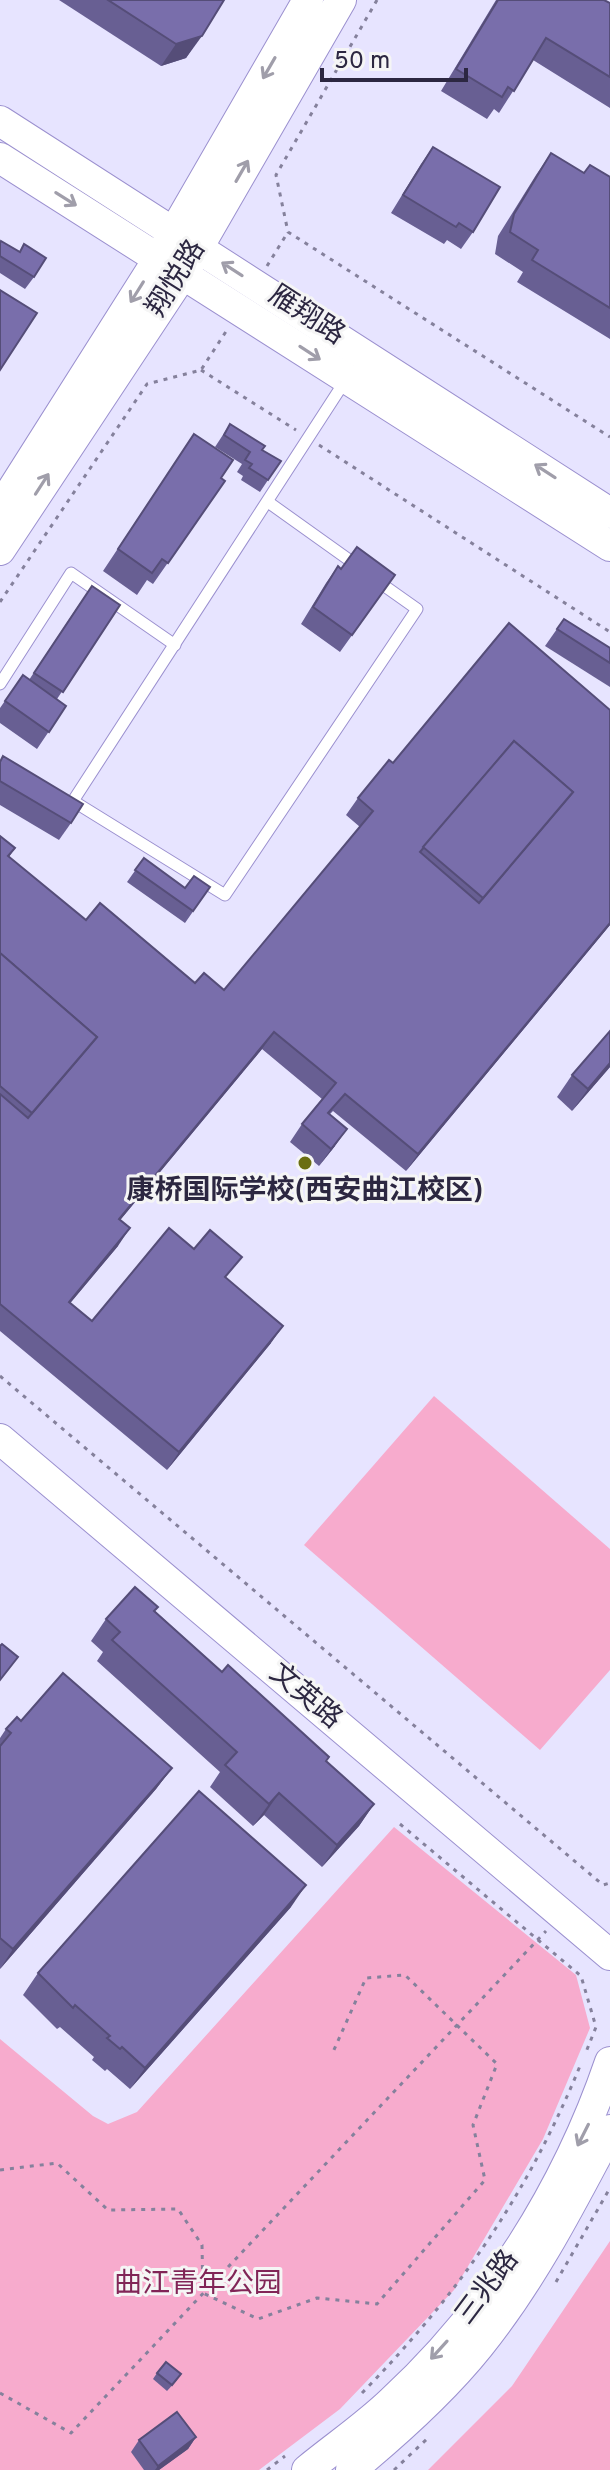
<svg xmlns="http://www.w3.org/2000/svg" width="610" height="2470" font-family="Overpass,'Noto Sans SC',sans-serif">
	<rect width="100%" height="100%" fill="#e7e4ff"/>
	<g fill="#f7abcd">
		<polygon points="434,1396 610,1549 610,1670 540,1750 304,1545"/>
		<polygon points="394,1827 576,1975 590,2028 543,2139 454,2290 340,2409 259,2470 0,2470 0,2039 93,2116 108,2124 137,2112"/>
		<polygon points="610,2241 610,2470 428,2470 512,2386"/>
	</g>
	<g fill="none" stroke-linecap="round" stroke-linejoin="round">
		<defs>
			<g id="lane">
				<polyline points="345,381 73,801 225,895 417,609 376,580"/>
				<polyline points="268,502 359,567"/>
				<polyline points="0,684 71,573 175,645"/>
			</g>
			<g id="secondary">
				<polyline points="0,121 610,513"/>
				<polyline points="0,158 610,546"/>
				<polyline points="0,509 159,258 308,0"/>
				<polyline points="0,550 184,272 341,0"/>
				<polyline points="0,1439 610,1955"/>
				<path d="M307 2470C335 2447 366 2426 392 2401 491 2310 567 2188 610 2062"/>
				<path d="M351 2470C396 2433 443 2391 479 2346 532 2280 571 2204 610 2130"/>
			</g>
		</defs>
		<use href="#lane" stroke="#9b90cf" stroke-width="13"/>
		<use href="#secondary" stroke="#9b90cf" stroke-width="32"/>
		<g stroke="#85819c" stroke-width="3" stroke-dasharray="4 6" stroke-linecap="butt">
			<polyline points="377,0 276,175 288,232 610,437"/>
			<polyline points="267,266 288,232"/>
			<polyline points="201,370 296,430"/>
			<polyline points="319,445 610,632"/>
			<polyline points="0,602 147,384 201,370 227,330"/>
			<polyline points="0,1376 603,1885 610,1883"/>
			<polyline points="400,1824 581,1976 596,2027 586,2052"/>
			<polyline points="0,2170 57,2163 108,2210 178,2209 202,2245 203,2293 258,2319 317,2298 377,2304 485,2180 473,2125 497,2064 405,1975 366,1978 333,2052"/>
			<polyline points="556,2282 610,2188"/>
			<polyline points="0,2393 71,2433 546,1931"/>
			<path d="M362 2393C459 2294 527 2195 580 2066"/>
			<polyline points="267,2470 285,2456"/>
			<polyline points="394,2470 430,2436"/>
		</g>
		<use href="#lane" stroke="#fff" stroke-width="11"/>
		<use href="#secondary" stroke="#fff" stroke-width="30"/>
	</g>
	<g fill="#685f93">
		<polygon points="59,0 224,0 186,58 161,66"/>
		<polygon points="496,0 604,0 610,3 610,108 533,60 499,113 494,109 487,119 441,91"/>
		<polygon points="433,147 473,232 461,249 447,240 444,244 391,213 421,164"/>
		<polygon points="551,153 584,173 610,177 610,339 517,282 523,272 495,254 498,236 536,175"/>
		<polygon points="0,243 34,277 25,289 0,273"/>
		<polygon points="230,424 262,450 268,480 260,492 241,480 243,476 237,472 242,464 215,447"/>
		<polygon points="194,434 221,478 225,481 153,584 147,580 137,595 103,571"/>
		<polygon points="338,566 341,569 395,575 340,652 301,624 326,583"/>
		<polygon points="80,603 120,605 57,699 66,706 37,749 0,723 0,708 23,675 29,680"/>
		<polygon points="564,619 610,648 610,687 545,646"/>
		<polygon points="0,761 71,823 59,840 0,805"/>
		<polygon points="358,798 610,925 406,1171 333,1111 330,1114 335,1146 319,1166 290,1142 302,1124 322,1099 262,1049 120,1220 118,1246 70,1303 92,1321 226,1278 271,1343 167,1470 0,1331 0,836 15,848 9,857 86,920 195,983 224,990 360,827 346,815"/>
		<polygon points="144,858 185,888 210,887 185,923 127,882"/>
		<polygon points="610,1031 610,1067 572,1111 557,1097 572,1075"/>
		<polygon points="155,1611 222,1672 326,1761 374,1804 359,1826 322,1867 264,1815 253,1826 210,1787 220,1772 97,1661 103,1652 91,1641 106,1619"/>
		<polygon points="21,1721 172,1768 156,1789 0,1969 0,1738 6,1729"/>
		<polygon points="291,1907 130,2089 107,2069 105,2071 92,2060 94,2057 60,2027 57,2029 23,1995 38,1973"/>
		<polygon points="157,2373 177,2380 167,2391 153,2379"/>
		<polygon points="196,2437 188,2449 159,2470 144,2470 131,2452 139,2440"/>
	</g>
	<g fill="#554d78">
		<polygon points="202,36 186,58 161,66 176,44"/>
		<polygon points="610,923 610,925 406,1171 418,1154"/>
		<polygon points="274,1032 262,1049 107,1236 119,1219"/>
		<polygon points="610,1063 610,1067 572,1111 588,1089"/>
		<polygon points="347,1129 335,1146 319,1166 331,1149"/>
		<polygon points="130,1228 118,1246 57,1319 69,1302"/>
		<polygon points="283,1326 271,1343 167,1470 179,1452"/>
		<polygon points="172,1768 156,1789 0,1969 13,1949"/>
		<polygon points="279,1793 264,1815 253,1826 269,1804"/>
		<polygon points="374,1804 359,1826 322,1867 337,1845"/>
		<polygon points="306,1885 291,1907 130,2089 145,2068"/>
		<polygon points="196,2437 188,2449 159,2470 155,2470 158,2466"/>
	</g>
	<g fill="#796eab" stroke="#554d78" stroke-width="2" fill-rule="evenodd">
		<polygon points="108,0 224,0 202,36 176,44"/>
		<polygon points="498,0 604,0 610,3 610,77 546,38 514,91 508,87 502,97 456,69"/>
		<polygon points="433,147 500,187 473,232 459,223 456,227 403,195"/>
		<polygon points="551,153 584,173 590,165 610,177 610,308 532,260 538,250 510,232 514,214"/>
		<polygon points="1,241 20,252 24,244 46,258 34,277 0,256 0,243"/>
		<polygon points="0,290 37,313 0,370"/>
		<polygon points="230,424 265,446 262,450 281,461 268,480 249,468 252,464 245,460 250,452 224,435"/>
		<polygon points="194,434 233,460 221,478 225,481 168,563 162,559 152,573 118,549"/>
		<polygon points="357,547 395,575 352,635 313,607 338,566 341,569"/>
		<polygon points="92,586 120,605 63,692 34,673"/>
		<polygon points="564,619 610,648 610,663 557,629"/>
		<path d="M509 623 610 710V923L418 1154 345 1094 328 1113 347 1129 331 1149 302 1124 336 1083 274 1032 119 1219 130 1228 69 1302 92 1321 169 1228 194 1249 210 1230 242 1257 225 1277 283 1326 179 1452 0 1304V1094L28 1118 97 1037 0 953V836L15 848 8 856 86 920 100 903 195 983 204 973 224 990 373 811 358 798 389 760 393 763ZM514 741 573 792 479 903 420 852Z"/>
		<polygon points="23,675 66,706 49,732 5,701"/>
		<polygon points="514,741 573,792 483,898 423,847"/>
		<polygon points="3,756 83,804 71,823 0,781 0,762"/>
		<polygon points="144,858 185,888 194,876 210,887 193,911 135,870"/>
		<polygon points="0,953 97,1037 32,1113 0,1086"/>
		<polygon points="610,1031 610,1063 588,1089 572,1075"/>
		<polygon points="135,1587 158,1607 154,1611 222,1672 228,1665 329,1757 326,1761 374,1804 337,1845 279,1793 269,1804 225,1765 237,1752 112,1640 120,1632 106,1619"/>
		<polygon points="2,1644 18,1657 0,1680 0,1646"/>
		<polygon points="63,1673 172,1768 13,1949 0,1938 0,1746 11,1733 6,1729 17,1717 21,1721"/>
		<polygon points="199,1791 306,1885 145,2068 122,2047 120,2049 107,2038 110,2036 75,2005 73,2008 38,1973"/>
		<polygon points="166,2362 181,2374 172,2385 157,2373"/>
		<polygon points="177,2412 196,2437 158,2466 139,2440"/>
	</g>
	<defs><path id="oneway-shaft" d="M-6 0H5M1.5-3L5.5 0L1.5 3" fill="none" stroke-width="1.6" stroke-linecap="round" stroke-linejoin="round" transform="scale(2)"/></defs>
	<g stroke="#a09eaa">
		<use href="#oneway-shaft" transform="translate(269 68) rotate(120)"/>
		<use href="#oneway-shaft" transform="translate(242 171) rotate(-60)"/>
		<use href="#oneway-shaft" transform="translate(66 199) rotate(32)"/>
		<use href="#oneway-shaft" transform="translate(232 269) rotate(-147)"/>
		<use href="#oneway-shaft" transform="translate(137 292) rotate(122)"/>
		<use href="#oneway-shaft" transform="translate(310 353) rotate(33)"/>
		<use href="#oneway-shaft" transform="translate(545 471) rotate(-147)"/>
		<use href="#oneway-shaft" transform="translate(42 484) rotate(-57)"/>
		<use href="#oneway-shaft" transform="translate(583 2135) rotate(117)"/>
		<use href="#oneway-shaft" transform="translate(439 2350) rotate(132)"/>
	</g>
	<circle fill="#6b6e11" stroke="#f5f5f5" stroke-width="3" cx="305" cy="1163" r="8"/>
	<g text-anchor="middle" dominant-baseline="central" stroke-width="6" stroke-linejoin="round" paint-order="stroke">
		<g font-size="28" fill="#2c2741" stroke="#f5f5f5">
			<text transform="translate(177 279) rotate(-58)">翔悦路</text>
			<text transform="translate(306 316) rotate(33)">雁翔路</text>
			<text transform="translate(305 1697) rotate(40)">文英路</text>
			<text transform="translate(488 2288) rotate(-53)">三兆路</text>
		</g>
		<g font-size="28" font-weight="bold" fill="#2c2741" stroke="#f5f5f5">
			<text x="305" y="1192">康桥国际学校(西安曲江校区)</text>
		</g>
		<g font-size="28" fill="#812557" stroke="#f5f5f5">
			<text x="198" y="2285">曲江青年公园</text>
		</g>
	</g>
	<path d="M322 68v12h144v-12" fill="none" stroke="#2c2741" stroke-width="4"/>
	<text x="334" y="68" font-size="24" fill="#2c2741" stroke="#f5f5f5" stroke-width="6" paint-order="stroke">50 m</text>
</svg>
